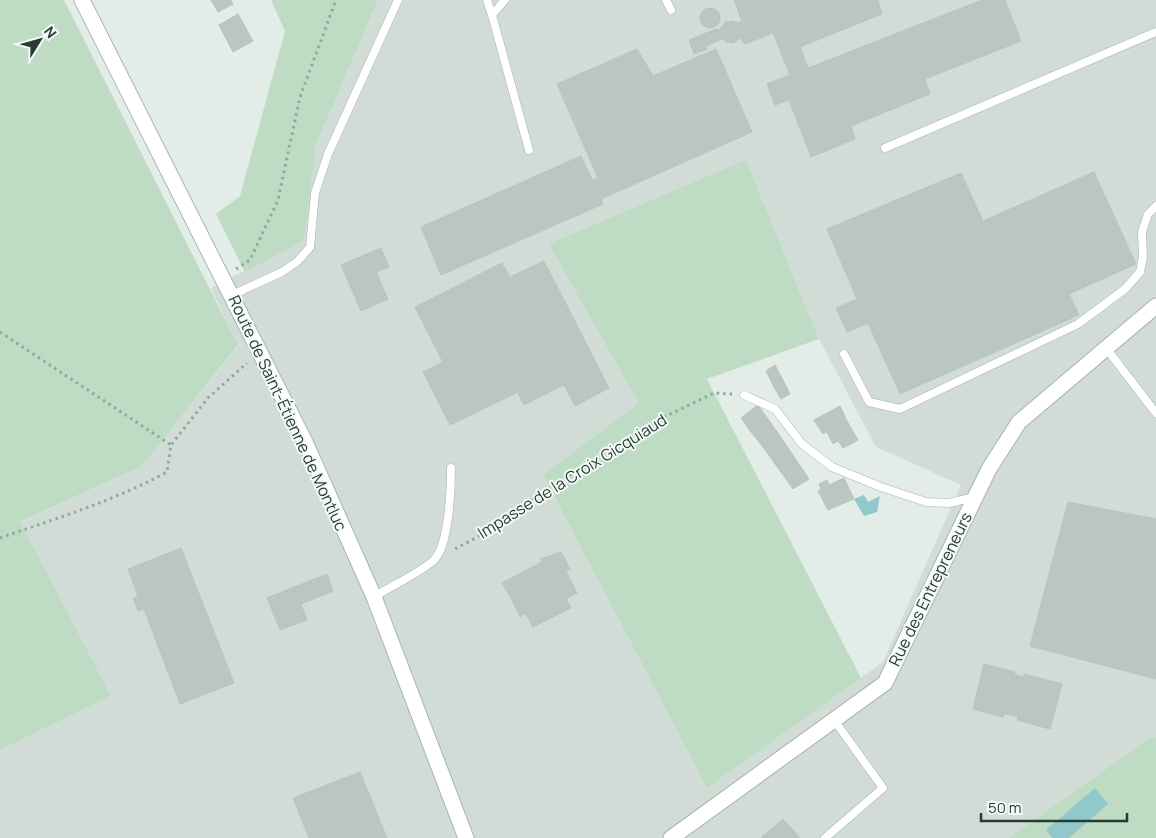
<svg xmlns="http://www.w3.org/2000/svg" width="1156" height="838" font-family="Manrope,sans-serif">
	<rect width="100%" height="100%" fill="#e4ece7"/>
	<path fill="#d2dcd6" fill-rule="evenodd" d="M378 0H1156V738L1151 737 1009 838H0V750L111 696 19 523 142 466 238 346 211 288 304 240 316 145ZM746 160 819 339 876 447 961 485 883 662 707 788 543 475 639 404Z"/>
	<g fill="#bedbc4">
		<polygon points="0,0 64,0 238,345 142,466 20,522 111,696 0,750"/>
		<polygon points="271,0 378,0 316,145 304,240 245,272 216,214 240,196 285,31"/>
		<polygon points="746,160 819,339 707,379 861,678 707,788 543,475 639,403 549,244"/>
		<polygon points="1151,737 1156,738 1156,838 1009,838"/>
	</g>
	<g fill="#90c8cc">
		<polygon points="864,495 868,502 880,496 877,512 864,516 854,499"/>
		<polygon points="1095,788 1108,804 1069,838 1053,838 1046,830"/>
	</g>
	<g fill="#b9c7c0" stroke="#b6c5be">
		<polygon points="211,0 231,0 233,4 218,12"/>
		<polygon points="734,0 878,0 882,14 800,47 808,68 982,0 1005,0 1021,41 925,79 930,94 851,126 855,139 811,157 789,100 775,105 767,84 790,75 773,33 750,42 747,34 733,43 726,42 720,36 720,29 725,22 732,21 737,23 742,21"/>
		<circle cx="710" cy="18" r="10"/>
		<polygon points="238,14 253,41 233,52 219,25"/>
		<polygon points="716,29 720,30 722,39 706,46 707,49 694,54 689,40"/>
		<polygon points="747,34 750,42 744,44 741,37"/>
		<polygon points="637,49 653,76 716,49 752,132 601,199 603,204 441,275 421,227 581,156 592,180 598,178 557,84"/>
		<polygon points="1094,172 1136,264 1069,294 1079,315 900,394 868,323 847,332 836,308 857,299 827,229 961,173 983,221"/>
		<polygon points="381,248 389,267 376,272 388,299 361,311 341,265"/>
		<polygon points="544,261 609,388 575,406 558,373 450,425 423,372 443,362 415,307 502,263 510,277"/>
		<polygon points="775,365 784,382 774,387 766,371"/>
		<polygon points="558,373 564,385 524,405 518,393"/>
		<polygon points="784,382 790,394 781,399 774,387"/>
		<polygon points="758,405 768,419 751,432 741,418"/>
		<polygon points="840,406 847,421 823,434 814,420"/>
		<polygon points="768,419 780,436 763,447 751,432"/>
		<polygon points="847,421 858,440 843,448 838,441 833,444 827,432"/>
		<polygon points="780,436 809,479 793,489 763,447"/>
		<polygon points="844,478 854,499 828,510 818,491 821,489 819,484 827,480 829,485"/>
		<polygon points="1068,502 1156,519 1156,679 1030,646"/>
		<polygon points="181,548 234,683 180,704 144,609 138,611 133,598 138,596 128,569"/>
		<polygon points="561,552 570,569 566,571 577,593 566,599 571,608 533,627 525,613 529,611 522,598 513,602 502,583 542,562 540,559"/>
		<polygon points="327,574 333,591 301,604 294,587"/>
		<polygon points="294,587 307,620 280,630 267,598"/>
		<polygon points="522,598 529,611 520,617 513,602"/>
		<polygon points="984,664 1015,672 1014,674 1023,677 1024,674 1062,684 1050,729 1017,720 1018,716 1004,714 1003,717 973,709"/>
		<polygon points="360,772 387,838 309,838 293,798"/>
		<polygon points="783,819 800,838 761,838"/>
	</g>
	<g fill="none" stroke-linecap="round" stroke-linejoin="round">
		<defs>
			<g id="lane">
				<polyline points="487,0 492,15"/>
				<polyline points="505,0 492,15 529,150"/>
				<polyline points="666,0 671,10"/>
				<polyline points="885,148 1156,32"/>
				<polyline points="232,295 282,272 298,261 310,247 315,193 328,154 398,0"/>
				<polyline points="1106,348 1156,413"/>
				<polyline points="844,354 869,402 900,409 1078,324 1125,289 1140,272 1143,257 1142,232 1148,214 1156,206"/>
				<polyline points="744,395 775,409 802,444 832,467 881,487 926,502 949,503 975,497"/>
				<path d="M374 597C393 585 416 575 433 561 449 547 451 489 451 468"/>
				<polyline points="825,838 883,788 834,720"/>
			</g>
			<polyline id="street" points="671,838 885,683 989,469 1019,422 1156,306"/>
			<polyline id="secondary" points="82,0 306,444 374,597 466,838"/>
		</defs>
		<use href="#lane" stroke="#a7b4ae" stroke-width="9"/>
		<use href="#street" stroke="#a7b4ae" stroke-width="17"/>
		<use href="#secondary" stroke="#a3b7ae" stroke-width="17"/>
		<g stroke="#87ad9e" stroke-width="3" stroke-dasharray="2.5 4" stroke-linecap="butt">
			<polyline points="236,269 250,260 278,200 300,97 336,0"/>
			<polyline points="0,332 171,445"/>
			<path d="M0 538C57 518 114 501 167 472L171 445 208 398 247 363"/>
			<polyline points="455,549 483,534 568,476 660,419 714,393 732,394"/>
		</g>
		<use href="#lane" stroke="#fff" stroke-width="8"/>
		<use href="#street" stroke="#fff" stroke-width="15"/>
		<use href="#secondary" stroke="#fff" stroke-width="15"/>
	</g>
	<g text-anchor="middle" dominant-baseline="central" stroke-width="4" stroke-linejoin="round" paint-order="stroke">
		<g font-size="16" fill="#243c34" stroke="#f4f9f6">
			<text transform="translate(288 413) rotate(65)">Route de Saint-Étienne de Montluc</text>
			<text transform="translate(572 476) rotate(-32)">Impasse de la Croix Gicquiaud</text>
			<text transform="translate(930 589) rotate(-64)">Rue des Entrepreneurs</text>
		</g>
	</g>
	<g transform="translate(40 40) rotate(53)" stroke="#f4f9f6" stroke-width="4" paint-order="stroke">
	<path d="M0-4L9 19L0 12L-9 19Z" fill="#243c34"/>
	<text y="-8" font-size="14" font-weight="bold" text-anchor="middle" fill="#243c34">N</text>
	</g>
	<path d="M981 813v8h146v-8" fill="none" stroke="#243c34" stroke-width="2.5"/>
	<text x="988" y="813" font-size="15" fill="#243c34" stroke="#f4f9f6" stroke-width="4" paint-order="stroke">50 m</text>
</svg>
